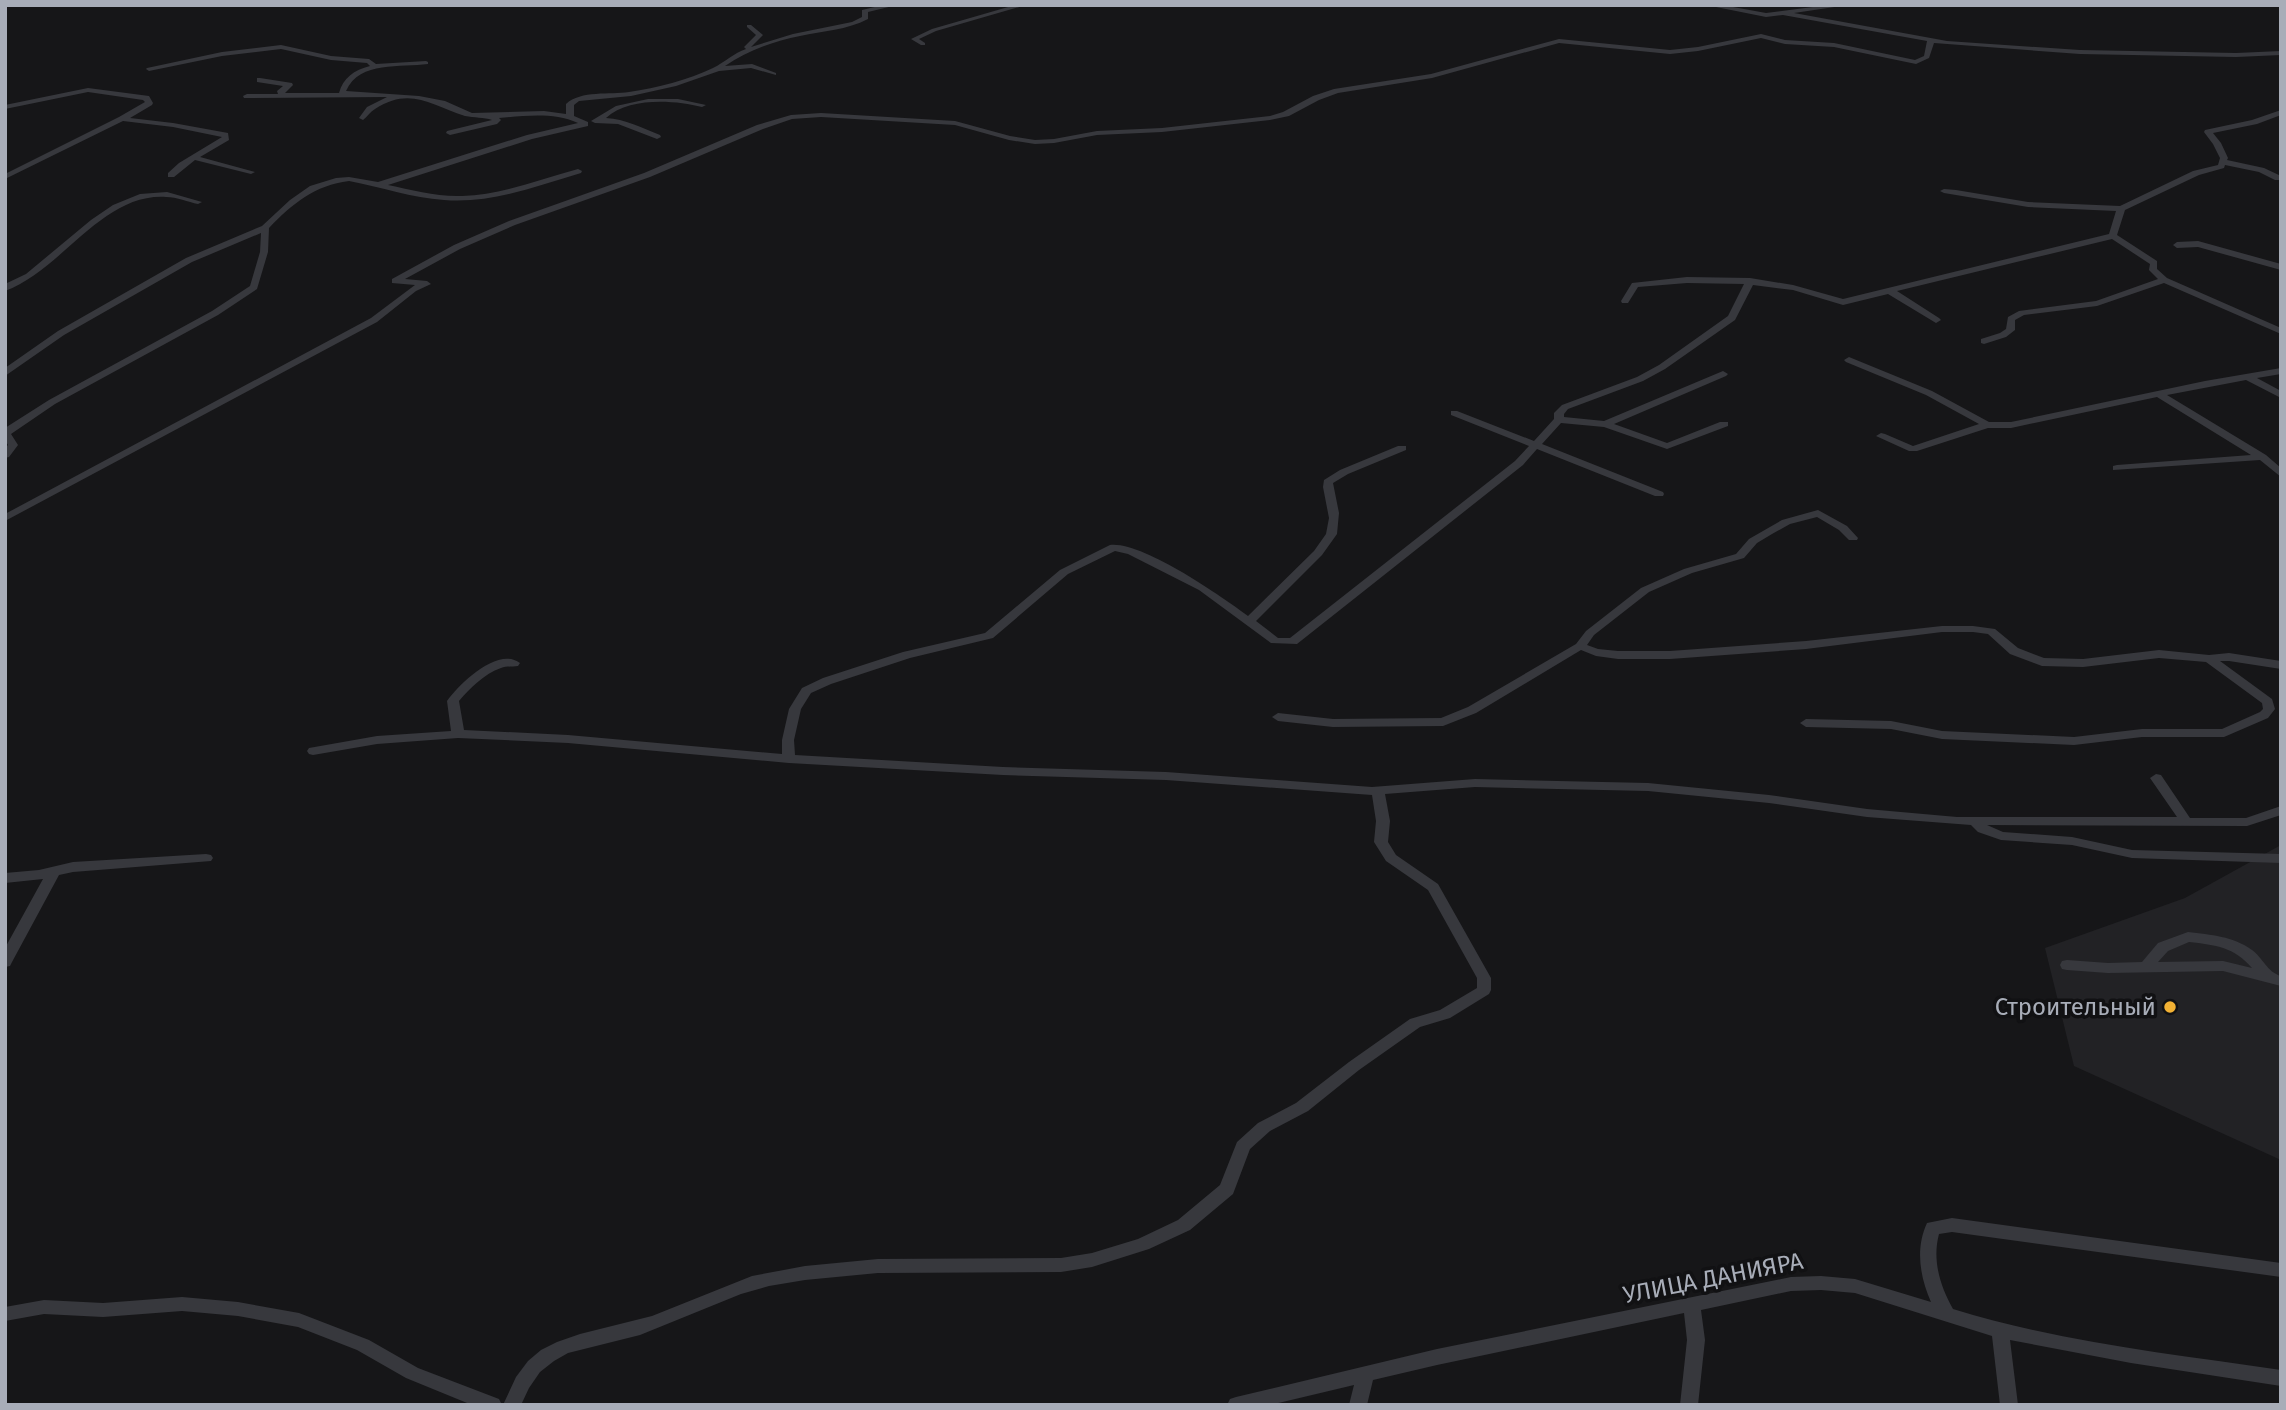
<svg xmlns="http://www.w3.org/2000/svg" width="2286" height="1410" font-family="'Fira Sans',sans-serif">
	<rect width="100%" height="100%" fill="#161618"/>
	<polygon fill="#222225" points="2281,845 2281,1160 2074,1066 2045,948 2185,898"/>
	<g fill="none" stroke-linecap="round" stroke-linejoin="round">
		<g fill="#37383d" fill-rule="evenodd">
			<path d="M883 5H897L868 12V19C847 30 823 31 800 36 774 41 746 51 725 66L752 64 776 73V75L751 68 719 71 676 86 631 96 579 101 574 105V116L588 122V126L532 139 388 185C412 190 437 197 462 196 502 195 540 179 578 169L582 171 581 173C537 186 491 204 444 200 412 198 381 187 349 181 315 185 292 204 269 228L268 252 257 289 218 315 55 404 11 434 18 445 9 457 5 458V448L8 445 5 440V428L49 400 212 311 250 286 260 252 261 233 192 262 64 335 5 376V368L58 331 186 258 262 226 290 200 310 186 336 178 349 177 378 182 527 135 578 123C553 112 526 116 499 118L501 120 497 124 450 135 446 133 447 131 492 120C484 117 474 118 465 116 431 105 410 86 375 109 370 112 367 117 363 120L359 118 367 107 387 97 244 98 243 96 247 94H278L277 91 283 86 257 82V78H260L292 83 293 85 285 93H339C343 78 354 70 370 66L367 63 331 60 281 49 222 56 149 71 146 69 147 68 222 52 281 45 331 56 369 59 376 64 426 61 428 62V64C401 68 360 60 346 91L419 96 445 101 472 113 544 111 566 114V104C581 90 610 95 629 92 657 88 688 80 713 68 725 62 734 53 746 49L744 47 756 35 747 27V25H751L763 35 751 47 793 34 852 22 862 17V10Z"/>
			<polygon points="1015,5 1026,5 936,31 919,39 925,43 925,45 921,45 911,39 932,29"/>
			<polygon points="1706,5 1722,5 1766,13 1828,5 1848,5 1794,13 1947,41 2080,50 2236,53 2281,51 2281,55 2236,57 2080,54 1934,43 1929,58 1916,64 1834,47 1785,44 1761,38 1698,51 1670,54 1559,43 1432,78 1338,93 1319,100 1289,116 1270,120 1162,132 1097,135 1054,143 1035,144 1009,140 955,125 821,117 792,119 763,129 650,177 515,225 460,249 405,279 427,281 431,284 416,291 377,322 5,521 5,514 371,318 415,285 392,283 392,279 454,245 509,221 644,173 757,125 791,115 821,113 955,121 1010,136 1035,140 1054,139 1097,131 1162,128 1270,116 1283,112 1313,96 1334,89 1431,74 1559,39 1670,50 1698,47 1761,34 1785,40 1834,43 1915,60 1924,56 1927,41 1783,15 1766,17"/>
			<polygon points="88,88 149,96 153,103 152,105 130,118 173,123 228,133 229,140 200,157 255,172 251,174 195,160 174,177 168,177 168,173 179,163 222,137 173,127 123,121 5,179 5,174 119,117 145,102 143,100 88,92 5,109 5,105"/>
			<path d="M648 99H678L706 105 702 107C674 100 629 97 606 118 625 119 642 128 660 135L661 137 657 139 618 124 595 123 591 121 616 106Z"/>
			<path d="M2281 110V115L2257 124 2213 133 2221 143 2228 158 2227 160 2264 168 2281 176V180H2275L2259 172 2225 165 2224 168 2199 175 2125 210 2117 235 2157 261V269L2167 278 2281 328V334L2164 283 2097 306 2024 315 2015 320V330L2006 337 1984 344 1981 343V339L2000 333 2006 329 2008 317 2019 311 2096 301 2158 279 2149 270 2150 264 2112 239 1897 291 1939 318 1941 320 1936 323 1888 294 1843 305 1793 290 1753 285 1735 320 1665 369 1643 381 1568 409 1564 414V417L1604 421 1723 371 1728 374 1726 376 1614 424 1667 443 1720 422H1728V426L1667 449 1604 427 1561 423 1542 444 1663 492 1664 494 1663 496H1655L1537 449 1523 465 1297 644 1271 643 1199 590 1128 554 1115 551 1068 574 993 638 910 658 831 684 811 693 801 709 794 740 795 755 1003 767 1166 772 1372 787 1475 779 1648 783 1769 795 1867 809 1957 817H2177L2150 778 2156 774 2161 775 2190 818H2246L2281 806V815L2247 826 1987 825 2003 832 2072 837 2132 850 2281 854V863L2132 858 2072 845 2001 840 1978 832 1971 825 1867 817 1769 803 1648 791 1475 787 1385 794 1390 821 1388 842 1396 855 1438 884 1491 978V990L1489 994 1450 1018 1420 1027 1359 1070 1308 1111 1270 1131 1250 1149 1233 1194 1190 1230 1149 1249 1092 1267 1061 1272 878 1273 805 1280 769 1286 741 1294 640 1335 568 1353 554 1361 540 1372 529 1388 521 1405H503L516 1377 528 1361 541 1350 557 1342 580 1334 652 1316 752 1276 805 1266 878 1259 1061 1258 1092 1253 1138 1239 1178 1220 1220 1185 1237 1142 1258 1123 1296 1103 1349 1062 1410 1019 1440 1010 1477 988V978L1428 890 1386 861 1374 842 1376 821 1372 795 1166 780 1003 775 789 763 568 743 458 738 377 744 313 755 309 754 307 751 309 748 377 736 451 731 447 701C459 684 498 646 520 663L518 666C512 667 506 666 501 668 484 674 470 688 459 701L464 730 568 735 782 754V740L789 709 802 688 823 678 903 652 985 633 1060 570 1110 545C1142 541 1221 596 1248 616L1314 551 1326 534 1329 518 1323 487 1324 480 1340 470 1398 446H1406V450L1348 474 1333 483 1339 513 1337 534 1322 555 1256 621 1278 638H1290L1515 461 1529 446 1451 415V411H1457L1534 441 1554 419V413L1562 405 1637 377 1659 365 1728 316 1744 284 1687 283 1638 287 1628 303H1622L1621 301 1632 283 1687 277 1750 278 1793 285 1843 299 2109 234 2116 211 2028 207 1944 193 1940 191 1944 189 1956 190 2028 202 2120 206 2193 171 2218 165 2220 158 2213 144 2204 132 2205 130 2252 120Z"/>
			<path d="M167 192 202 202 198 204C188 202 177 197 166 197 102 193 62 270 5 291V284L26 274 91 220 113 205 140 194Z"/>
			<polygon points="2198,241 2281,264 2281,270 2198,247 2177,248 2173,245 2177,242"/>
			<polygon points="1849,357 1932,391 1989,422 2011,422 2205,381 2281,368 2281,374 2257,378 2281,391 2281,398 2246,380 2167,395 2266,455 2281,468 2281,477 2260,460 2113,470 2113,466 2117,465 2251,455 2157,397 2011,428 1988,428 1917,451 1909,451 1876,436 1881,433 1885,434 1913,446 1979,424 1926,395 1846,362 1844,360"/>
			<polygon points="1818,510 1847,526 1858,538 1857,540 1849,540 1839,530 1817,517 1790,524 1772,534 1757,543 1744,558 1692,573 1649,592 1594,635 1587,645 1598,649 1618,651 1670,651 1806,641 1942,626 1973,626 1995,629 2018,648 2044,658 2083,659 2159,650 2209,655 2229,653 2281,661 2281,669 2229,661 2220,661 2272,699 2275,709 2268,718 2224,737 2142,737 2074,745 1942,739 1891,729 1806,727 1800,723 1806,719 1891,721 1942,731 2074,737 2142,729 2222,729 2260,712 2263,709 2262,703 2206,662 2159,658 2083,667 2042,666 2010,654 1988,634 1973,632 1942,632 1806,649 1670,659 1618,659 1596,656 1581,650 1476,713 1443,726 1333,727 1278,721 1272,717 1278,713 1333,719 1441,718 1468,707 1576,644 1586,631 1641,588 1684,569 1736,554 1749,539 1782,520"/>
			<polygon points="206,854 211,855 213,858 211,861 73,872 59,875 12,962 10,966 5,967 5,948 43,879 5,883 5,873 39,870 73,862"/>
			<path d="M2188 932C2211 935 2233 936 2252 950 2263 958 2267 972 2281 976V986L2223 971 2108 973 2067 970 2062 969 2060 965 2062 961 2067 960 2108 963 2142 962 2158 943ZM2189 942C2216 945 2234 947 2252 968L2223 961 2158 962 2168 951Z"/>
			<path d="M1952 1218 2281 1263V1277L1952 1232 1939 1234C1932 1260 1940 1286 1953 1309 2059 1342 2171 1354 2281 1370V1386L2131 1363 2010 1340 2018 1405H2000L1992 1336 1855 1293 1821 1290 1791 1291 1701 1310 1705 1340 1698 1405H1680L1687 1340 1684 1313 1437 1365 1373 1380 1367 1405H1349L1354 1385 1270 1405H1227L1230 1399 1236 1397 1437 1349 1791 1277 1821 1276 1855 1279 1931 1302C1920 1277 1915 1249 1927 1223Z"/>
			<polygon points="182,1297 238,1302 299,1313 369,1340 418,1368 499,1399 502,1405 472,1405 406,1378 357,1350 298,1327 238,1316 182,1311 103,1317 44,1314 5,1321 5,1307 44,1300 103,1303"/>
		</g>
	</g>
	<circle fill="#f2b134" stroke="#111113" stroke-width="2.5" cx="2170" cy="1007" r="7"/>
	<g text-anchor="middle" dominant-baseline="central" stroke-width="7" stroke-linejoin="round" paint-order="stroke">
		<g font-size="24" fill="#a8adb8" stroke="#111113" text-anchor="end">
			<text x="2156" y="1007">Строительный</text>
		</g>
		<g font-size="24" fill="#a8adb8" stroke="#111113">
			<text transform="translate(1713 1278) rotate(-11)">УЛИЦА ДАНИЯРА</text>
		</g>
	</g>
	<rect width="2286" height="1410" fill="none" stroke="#a8adb8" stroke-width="14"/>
</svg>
